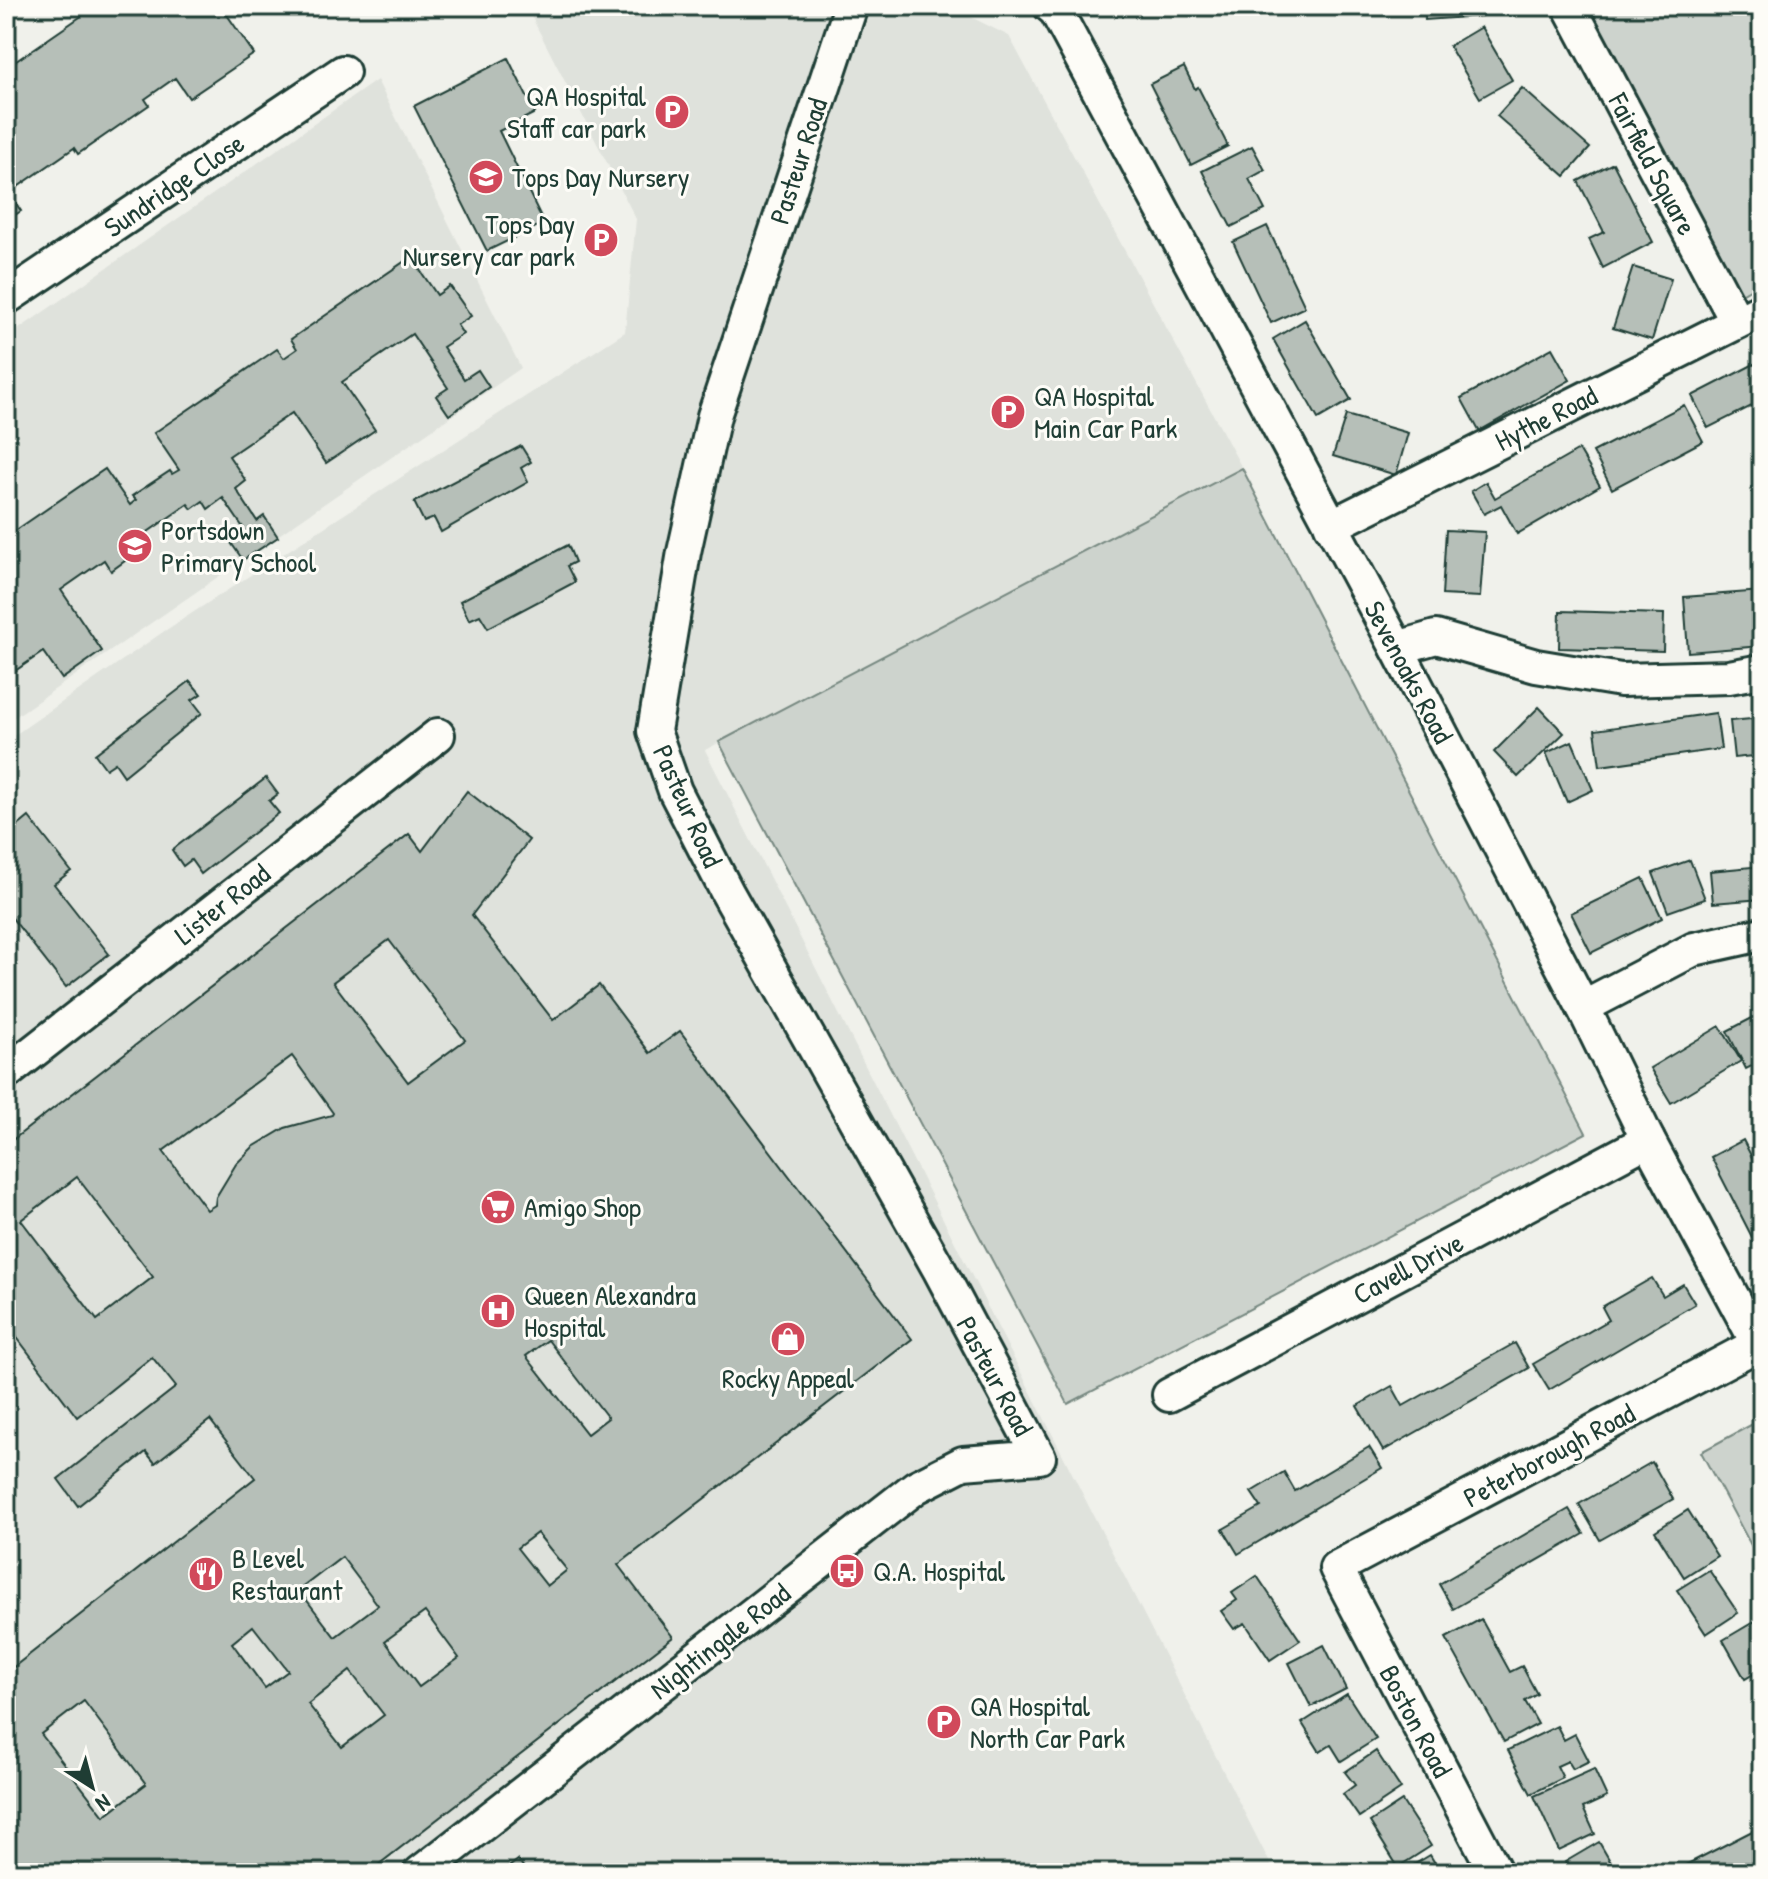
<svg xmlns="http://www.w3.org/2000/svg" width="1768" height="1879" font-family="'Patrick Hand',sans-serif">
	<rect width="100%" height="100%" fill="#f0f1eb"/>
	<filter id="ink" filterUnits="userSpaceOnUse"><feTurbulence type="fractalNoise" baseFrequency=".0125" numOctaves="2"/><feDisplacementMap in="SourceGraphic" scale="16" xChannelSelector="R" yChannelSelector="G"/><feConvolveMatrix kernelMatrix="1 2 1 2 8 2 1 2 1" color-interpolation-filters="sRGB"/></filter>
	<g filter="url(#ink)">
		<g fill="#dfe2dc">
			<polygon points="526,6 949,6 1009,36 1242,468 705,750 1275,1873 6,1873 6,741 163,632 625,332 636,219"/>
			<polygon points="377,80 521,368 6,723 6,338"/>
		</g>
		<g fill="#cdd3cd" stroke="#768880" stroke-width="2">
			<polygon points="1585,6 1762,6 1762,282 1736,297"/>
			<polygon points="1242,468 1586,1133 1068,1404 719,742"/>
			<polygon points="1762,1419 1762,1544 1753,1549 1701,1452"/>
		</g>
		<g fill="#b6bfb8" stroke="#1f3d34" stroke-width="2" fill-rule="evenodd">
			<polygon points="96,6 221,6 254,54 189,98 175,78 145,99 149,105 78,154 74,148 9,193 21,211 6,221 6,68"/>
			<polygon points="1424,6 1480,6 1481,16 1425,20"/>
			<polygon points="1481,27 1512,80 1480,98 1449,46"/>
			<polygon points="508,58 535,113 499,131 544,223 487,251 414,106"/>
			<polygon points="1184,67 1195,89 1198,87 1228,146 1191,165 1150,84"/>
			<polygon points="1522,88 1590,148 1565,176 1497,116"/>
			<polygon points="1252,146 1265,170 1249,179 1265,210 1231,227 1202,171"/>
			<polygon points="1613,163 1653,242 1603,268 1589,239 1604,232 1578,181"/>
			<polygon points="1267,226 1305,307 1271,323 1233,242"/>
			<polygon points="411,257 437,295 450,286 471,316 457,325 463,334 443,347 464,379 478,370 489,387 449,415 436,396 448,388 412,334 342,382 375,430 326,463 292,413 229,456 246,481 236,489 257,521 264,516 278,537 243,560 229,540 244,529 223,498 208,509 203,501 192,509 188,504 145,534 151,542 111,571 104,560 61,590 102,651 62,679 43,652 6,677 6,550 11,546 6,537 105,469 130,505 136,500 132,496 170,471 172,474 179,470 154,433 277,349 284,358 297,349 291,339"/>
			<polygon points="1633,267 1671,279 1652,340 1613,328"/>
			<polygon points="1305,320 1351,400 1318,419 1273,339"/>
			<polygon points="1552,348 1570,380 1479,431 1461,398"/>
			<polygon points="1762,360 1762,401 1708,428 1692,396"/>
			<polygon points="1684,405 1703,441 1612,489 1593,452"/>
			<polygon points="1346,415 1408,433 1396,475 1333,456"/>
			<polygon points="521,446 531,462 521,468 528,482 441,532 434,518 424,522 414,502"/>
			<polygon points="1579,450 1600,486 1517,534 1501,505 1484,514 1471,491 1486,482 1495,498"/>
			<polygon points="1446,530 1485,532 1480,597 1442,595"/>
			<polygon points="568,545 575,562 567,566 575,582 488,628 480,615 469,620 460,601"/>
			<polygon points="1762,591 1762,646 1688,652 1684,597"/>
			<polygon points="1560,611 1664,614 1663,651 1559,648"/>
			<polygon points="190,681 201,694 192,700 202,713 124,776 115,763 106,769 95,754"/>
			<polygon points="1539,707 1564,733 1518,777 1494,752"/>
			<polygon points="1716,713 1721,749 1600,766 1595,730"/>
			<polygon points="1762,718 1762,755 1734,758 1730,721"/>
			<polygon points="1572,741 1593,790 1567,802 1546,753"/>
			<polygon points="266,778 278,794 269,801 279,813 201,874 191,860 183,866 172,850"/>
			<path d="M467 791 529 840 472 915 553 1020 599 985 650 1053 680 1031 912 1339 618 1565 673 1637 373 1869 376 1873H6V1673L255 1478 210 1420 155 1463 146 1452 78 1506 58 1479 176 1387 152 1357 77 1417 6 1323V1145L409 834 422 851ZM389 940 465 1040 408 1082 333 982ZM292 1056 333 1113 332 1115 285 1128 253 1147 236 1164 216 1197 215 1205 207 1210 163 1151ZM77 1177 153 1277 97 1320 21 1220ZM548 1340 608 1418 587 1434 526 1356ZM537 1533 567 1570 547 1586 517 1548ZM342 1557 378 1605 335 1637 299 1590ZM425 1612 459 1658 419 1687 385 1641ZM253 1626 288 1671 265 1688 232 1643ZM350 1671 384 1715 342 1747 308 1704ZM84 1701 146 1784 104 1816 41 1734Z"/>
			<polygon points="29,817 71,871 54,884 109,954 66,987 12,918 6,923 6,836"/>
			<polygon points="1690,860 1705,899 1668,912 1653,873"/>
			<polygon points="1762,866 1762,899 1713,903 1710,871"/>
			<polygon points="1643,878 1662,918 1591,953 1571,913"/>
			<polygon points="1762,1013 1762,1061 1746,1069 1727,1031"/>
			<polygon points="1720,1026 1741,1061 1671,1103 1650,1068"/>
			<polygon points="1743,1140 1762,1177 1762,1231 1752,1237 1711,1157"/>
			<polygon points="1652,1278 1663,1296 1683,1284 1695,1304 1549,1390 1533,1364 1609,1320 1602,1307"/>
			<polygon points="1515,1343 1529,1368 1383,1451 1357,1406 1392,1386 1403,1406"/>
			<polygon points="1369,1447 1382,1468 1238,1554 1223,1529 1261,1507 1251,1492 1284,1472 1295,1491"/>
			<polygon points="1652,1462 1673,1499 1600,1540 1579,1504"/>
			<polygon points="1569,1509 1584,1534 1453,1609 1439,1584"/>
			<polygon points="1688,1510 1717,1556 1684,1577 1655,1531"/>
			<polygon points="1709,1570 1738,1613 1706,1634 1677,1590"/>
			<polygon points="1257,1576 1300,1640 1270,1660 1245,1623 1234,1629 1221,1611 1237,1600 1232,1593"/>
			<polygon points="1762,1617 1762,1669 1745,1679 1723,1640"/>
			<polygon points="1481,1619 1510,1672 1522,1666 1537,1694 1525,1701 1538,1724 1504,1742 1446,1638"/>
			<polygon points="1324,1645 1346,1689 1311,1707 1289,1663"/>
			<polygon points="1347,1694 1376,1739 1341,1761 1331,1745 1320,1752 1302,1723"/>
			<polygon points="1557,1726 1564,1740 1575,1734 1589,1761 1573,1769 1568,1761 1557,1766 1563,1778 1531,1794 1508,1750"/>
			<polygon points="1376,1751 1401,1789 1359,1817 1343,1794 1355,1785 1345,1772"/>
			<polygon points="1594,1769 1607,1797 1583,1808 1595,1834 1559,1851 1534,1796"/>
			<polygon points="1402,1801 1431,1846 1398,1867 1370,1822"/>
			<polygon points="1762,1826 1762,1860 1737,1873 1670,1873"/>
			<polygon points="1599,1842 1617,1873 1571,1873 1565,1862"/>
			<polygon points="1430,1855 1441,1873 1400,1873"/>
			<polygon points="518,1860 528,1873 501,1873"/>
		</g>
		<g fill="none" stroke-linecap="round" stroke-linejoin="round">
			<defs>
				<g id="minor">
					<polyline points="1050,6 1056,11 1397,648 1583,1007 1648,1140 1758,1344"/>
					<polyline points="1569,6 1737,322"/>
					<polyline points="6,298 343,72"/>
					<polyline points="1331,526 1762,310"/>
					<polyline points="1397,648 1436,637 1536,666 1621,680 1729,677 1762,671"/>
					<polyline points="1583,1007 1694,949 1762,934"/>
					<polyline points="6,1073 438,735"/>
					<polyline points="1169,1395 1648,1140"/>
					<polyline points="420,1873 916,1487 963,1463 1039,1457 940,1271 727,892 675,791 654,731 684,552 714,416 851,6"/>
					<polyline points="1496,1873 1336,1568 1762,1342"/>
				</g>
			</defs>
			<use href="#minor" stroke="#1f3d34" stroke-width="38"/>
			<use href="#minor" stroke="#fdfcf7" stroke-width="32"/>
		</g>
	</g>
	<defs>
		<symbol id="parking-disc" viewBox="-11 -11 22 22"><circle r="9.5" fill="#d1495b" stroke="#fdfcf7"/><path d="M-3.5-5.5H1a3.5 3.5 0 0 1 0 7H-1V5.5H-3.5ZM-1-3.4V-.6H.8a1.4 1.4 0 0 0 0-2.8Z" fill="#fff"/></symbol>
		<symbol id="school-disc" viewBox="-11 -11 22 22"><circle r="9.5" fill="#d1495b" stroke="#fdfcf7"/><path d="M0-5L7-2L0 1L-7-2ZM-4 1L0 2.5L4 1V4Q0 6-4 4Z" fill="#fff"/></symbol>
		<symbol id="supermarket-disc" viewBox="-11 -11 22 22"><circle r="9.5" fill="#d1495b" stroke="#fdfcf7"/><path d="M-6-5.5h2.5l.6 2H6L4.5 2H-2.5L-4.4-4H-6ZM-1.5 3.2a1.3 1.3 0 1 0 .1 0ZM3 3.2a1.3 1.3 0 1 0 .1 0Z" fill="#fff"/></symbol>
		<symbol id="hospital-disc" viewBox="-11 -11 22 22"><circle r="9.5" fill="#d1495b" stroke="#fdfcf7"/><path d="M-5-5h3v3.5h4V-5h3V5h-3V1.5h-4V5h-3Z" fill="#fff"/></symbol>
		<symbol id="shop-disc" viewBox="-11 -11 22 22"><circle r="9.5" fill="#d1495b" stroke="#fdfcf7"/><path d="M-5-2.5h2.3a2.7 3.5 0 0 1 5.4 0H5L5.5 6h-11ZM-1.5-2.5h3a1.5 2.3 0 0 0-3 0Z" fill="#fff"/></symbol>
		<symbol id="bus-disc" viewBox="-11 -11 22 22"><circle r="9.5" fill="#d1495b" stroke="#fdfcf7"/><path d="M-5-6H5V4H4V6H2V4H-2V6H-4V4H-5ZM-3.5-4V0h7V-4ZM-3.5 1.2v1.5H-2V1.2ZM2 1.2v1.5H3.5V1.2Z" fill="#fff"/></symbol>
		<symbol id="restaurant-disc" viewBox="-11 -11 22 22"><circle r="9.5" fill="#d1495b" stroke="#fdfcf7"/><path d="M-5-6h1v4h1v-4h1v4h1v-4h1v5L-1.5 .5V6h-2V.5L-5-1ZM5-6V6H3V1.5H1.5Q1.5-4 5-6Z" fill="#fff"/></symbol>
	</defs>
	<g fill-rule="evenodd">
		<use href="#parking-disc" x="652" y="92" width="40" height="40"/>
		<use href="#school-disc" x="466" y="157" width="40" height="40"/>
		<use href="#parking-disc" x="581" y="220" width="40" height="40"/>
		<use href="#parking-disc" x="988" y="392" width="40" height="40"/>
		<use href="#school-disc" x="115" y="526" width="40" height="40"/>
		<use href="#supermarket-disc" x="478" y="1187" width="40" height="40"/>
		<use href="#hospital-disc" x="478" y="1291" width="40" height="40"/>
		<use href="#shop-disc" x="768" y="1319" width="40" height="40"/>
		<use href="#bus-disc" x="827" y="1551" width="40" height="40"/>
		<use href="#restaurant-disc" x="186" y="1554" width="40" height="40"/>
		<use href="#parking-disc" x="924" y="1702" width="40" height="40"/>
	</g>
	<g text-anchor="middle" dominant-baseline="central" stroke-width="6" stroke-linejoin="round" paint-order="stroke">
		<g font-size="28" fill="#1f3d34" stroke="#fdfcf7" text-anchor="start">
			<text x="646" y="96" text-anchor="end">QA Hospital<tspan x="646" dy="32">Staff car park</tspan></text>
			<text x="512" y="177">Tops Day Nursery</text>
			<text x="575" y="224" text-anchor="end">Tops Day<tspan x="575" dy="32">Nursery car park</tspan></text>
			<text x="1034" y="396">QA Hospital<tspan x="1034" dy="32">Main Car Park</tspan></text>
			<text x="161" y="530">Portsdown<tspan x="161" dy="32">Primary School</tspan></text>
			<text x="524" y="1207">Amigo Shop</text>
			<text x="524" y="1295">Queen Alexandra<tspan x="524" dy="32">Hospital</tspan></text>
			<text x="788" y="1378" text-anchor="middle">Rocky Appeal</text>
			<text x="232" y="1558">B Level<tspan x="232" dy="32">Restaurant</tspan></text>
			<text x="873" y="1571">Q.A. Hospital</text>
			<text x="970" y="1706">QA Hospital<tspan x="970" dy="32">North Car Park</tspan></text>
		</g>
		<g font-size="28" fill="#1f3d34" stroke="#fdfcf7">
			<text transform="translate(798 161) rotate(-72)">Pasteur Road</text>
			<text transform="translate(1653 164) rotate(62)">Fairfield Square</text>
			<text transform="translate(174 185) rotate(-34)">Sundridge Close</text>
			<text transform="translate(1546 418) rotate(-27)">Hythe Road</text>
			<text transform="translate(1409 672) rotate(62)">Sevenoaks Road</text>
			<text transform="translate(688 806) rotate(66)">Pasteur Road</text>
			<text transform="translate(222 904) rotate(-38)">Lister Road</text>
			<text transform="translate(1408 1268) rotate(-28)">Cavell Drive</text>
			<text transform="translate(995 1376) rotate(62)">Pasteur Road</text>
			<text transform="translate(1549 1455) rotate(-28)">Peterborough Road</text>
			<text transform="translate(720 1641) rotate(-38)">Nightingale Road</text>
			<text transform="translate(1416 1721) rotate(62)">Boston Road</text>
		</g>
	</g>
	<rect width="1768" height="1879" fill="none" stroke="#fdfcf7" stroke-width="32"/>
	<rect x="16" y="16" width="1736" height="1847" fill="none" stroke="#1f3d34" stroke-width="3" filter="url(#ink)"/>
	<g transform="translate(92 1787) rotate(144)" stroke="#fdfcf7" stroke-width="6" paint-order="stroke">
	<path d="M0-6L14 30L0 20L-14 30Z" fill="#1f3d34"/>
	<text y="-12" font-size="22" font-weight="bold" text-anchor="middle" fill="#1f3d34">N</text>
	</g>
</svg>
